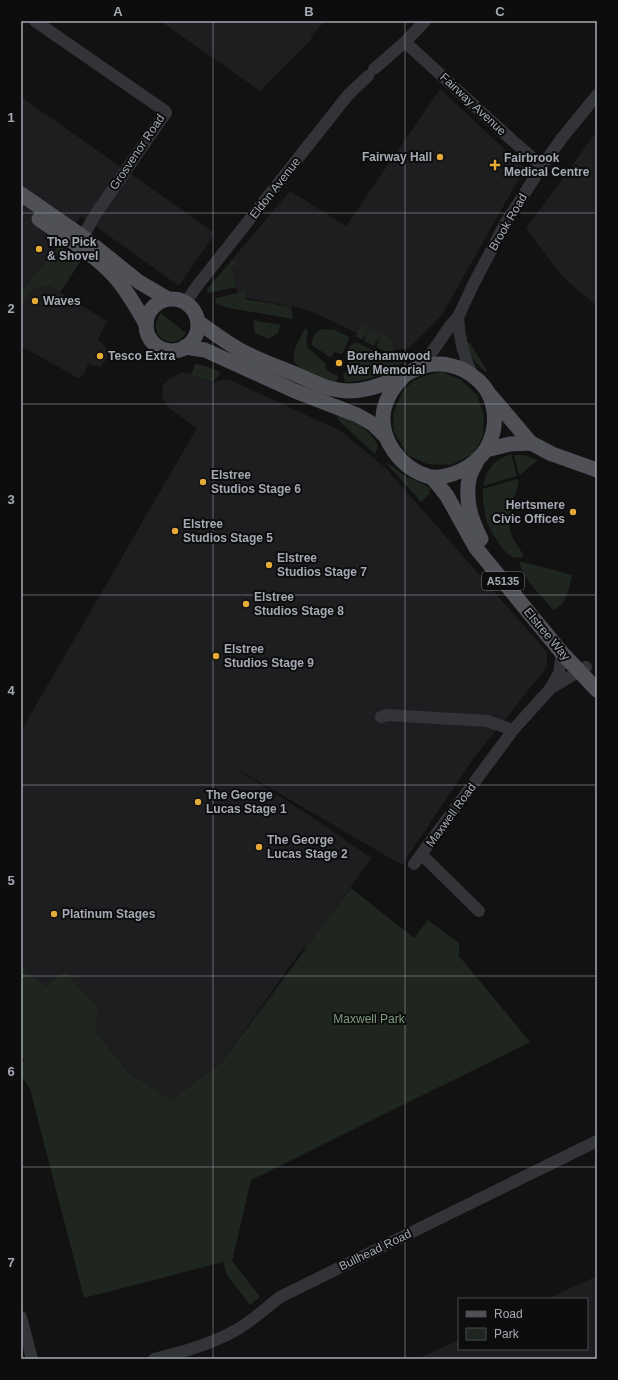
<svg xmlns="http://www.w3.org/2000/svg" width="618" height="1380" font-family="Arial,sans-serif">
	<rect width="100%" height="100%" fill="#121213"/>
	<g fill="#1e1e20">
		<polygon points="160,21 325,21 310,37 312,39 260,91"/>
		<polygon points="440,89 525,168 442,315 409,348 394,350 308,310 238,296 230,262 290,191 346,226"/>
		<polygon points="21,97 215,233 179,286 81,216 21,291"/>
		<polygon points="597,131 597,306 564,278 526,229"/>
		<polygon points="49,286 107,321 98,340 110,351 101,367 88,364 84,374 78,378 21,346 21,304 36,288"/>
		<polygon points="182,372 212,382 228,379 341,431 382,465 378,473 383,465 547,652 547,667 473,759 402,865 227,763 321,823 371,858 307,950 303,948 221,1063 171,1100 128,1072 96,1032 98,1008 63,971 46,986 27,972 21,963 21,731 197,428 170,409 162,398 163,385 169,379"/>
		<polygon points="597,1276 597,1359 417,1359 459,1340 459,1349 587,1349 587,1299 547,1299"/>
	</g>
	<g fill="#1f261f">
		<polygon points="59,245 81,261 60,292 49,286 36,288 21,304 21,291"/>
		<polygon points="232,260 237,263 238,265 231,266 236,287 209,293 207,291 208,288"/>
		<polygon points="246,291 245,299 291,307 293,319 229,308 215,303 216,298"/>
		<path d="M161 313 186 333C171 355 145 332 161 313Z"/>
		<polygon points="253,320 280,325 278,333 268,339 255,333"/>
		<polygon points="362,324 369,328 362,340 356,336"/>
		<path d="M305 328 308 332 306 342 308 348 325 363 327 370 334 375 339 376 336 382C322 378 293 375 294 355 295 346 301 336 305 328Z"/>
		<path d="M324 329 335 330 349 337V339L342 354 337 353 336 352 333 353V354L330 357 312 345C312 336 315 331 324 329Z"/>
		<polygon points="371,329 380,334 374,346 364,341"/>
		<polygon points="382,334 392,340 394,352 388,353 376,347"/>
		<path d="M356 342 386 357 401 360 403 363C382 373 369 382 345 382L343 374 347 371 348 372 350 369 348 368 349 363 345 356 350 346Z"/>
		<polygon points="466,343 470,343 487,371 485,372 472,358"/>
		<polygon points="195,364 206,366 220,372 219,376 212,382 191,375"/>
		<polygon points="442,372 461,380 477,395 484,415 483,436 473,454 451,465 427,464 408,455 394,432 393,414 402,392 413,381 426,375"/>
		<path d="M338 415C353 422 371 429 378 446L375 454 337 419Z"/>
		<path d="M511 454 517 476 483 486C487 468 493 461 511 454Z"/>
		<polygon points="514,455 524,455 538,460 520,475 519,474"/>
		<path d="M386 463C393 465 397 471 404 475 412 480 421 482 430 488L429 494 421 502Z"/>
		<path d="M518 479C519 485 516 492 514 497 507 526 506 531 524 555L521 558 512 557 506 552 501 547 492 533 487 522 485 513 483 499V489Z"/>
		<path d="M519 561 572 575C569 587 567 606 553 610 541 595 523 580 519 561Z"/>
		<polygon points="351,888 414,938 428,920 459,943 459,956 530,1042 251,1180 232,1261 260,1297 250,1305 227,1275 223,1262 84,1298 30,1089 21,1075 21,1063 25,1060 21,1055 21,963 27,972 46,986 64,971 98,1008 96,1032 128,1072 171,1100 221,1063"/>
	</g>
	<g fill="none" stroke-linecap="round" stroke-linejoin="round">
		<g stroke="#333438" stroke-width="12">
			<polyline points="35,21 165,111 166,113 162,118 95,215 79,244"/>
			<polyline points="405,42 513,141 542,166"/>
			<polyline points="374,69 405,42 425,21"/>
			<polyline points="185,303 197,286 348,95 368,76"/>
			<path d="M458 317C459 338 463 355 472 374"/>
			<polyline points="415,369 432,352 450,326 458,317 474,283 505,224 542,166 562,138 597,95"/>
			<polyline points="551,688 586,667"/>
			<polyline points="381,717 387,715 487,721 513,730"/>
			<polyline points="422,855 479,911"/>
			<polyline points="414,864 513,730 550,689 559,673 562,653"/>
			<polyline points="21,1317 32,1359"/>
			<path d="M154 1359C183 1352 212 1344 238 1329 253 1320 266 1308 280 1297L597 1141"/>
		</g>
		<g stroke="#4f5157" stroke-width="15">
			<polyline points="21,194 83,237 139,282 168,299"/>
			<path d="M39 219C65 237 101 258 120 283 130 296 138 310 146 324"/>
			<circle cx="172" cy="325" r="26"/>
			<path d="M198 322C211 331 224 341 238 349 258 360 281 368 302 377 312 381 322 387 333 389 357 395 380 386 403 376 407 374 411 371 416 369 439 359 462 365 479 381 493 394 497 414 493 432 488 456 468 471 445 476 440 477 435 478 430 477 401 469 378 439 384 409 387 395 395 385 404 376"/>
			<polyline points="185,347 205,350 295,391 357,415 373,424 386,437"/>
			<polyline points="491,396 531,443 552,454 597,470"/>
			<polyline points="486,450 510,444 531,443"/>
			<path d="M477 461C474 467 470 473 469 479 465 502 471 519 481 539"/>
			<polyline points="432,477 447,496 476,548 562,653 597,690"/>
		</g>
	</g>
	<path fill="none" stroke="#a4a9b3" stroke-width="1" stroke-opacity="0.55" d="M213 21V1359M405 21V1359M21 213H597M21 404H597M21 595H597M21 785H597M21 976H597M21 1167H597"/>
	<g fill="#e5ab39" stroke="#0d0d0e" stroke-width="1.5">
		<circle cx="440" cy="157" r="4"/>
		<path d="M493 159h4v4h4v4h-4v4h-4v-4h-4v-4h4z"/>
		<circle cx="39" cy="249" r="4"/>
		<circle cx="35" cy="301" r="4"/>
		<circle cx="100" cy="356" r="4"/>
		<circle cx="339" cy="363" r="4"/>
		<circle cx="203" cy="482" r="4"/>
		<circle cx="573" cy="512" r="4"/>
		<circle cx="175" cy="531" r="4"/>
		<circle cx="269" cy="565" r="4"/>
		<circle cx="246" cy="604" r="4"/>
		<circle cx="216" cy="656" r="4"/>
		<circle cx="198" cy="802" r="4"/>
		<circle cx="259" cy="847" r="4"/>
		<circle cx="54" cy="914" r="4"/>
	</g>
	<g text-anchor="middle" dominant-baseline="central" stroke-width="4" stroke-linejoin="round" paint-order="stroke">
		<rect fill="#0d0d0e" stroke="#777a82" stroke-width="1" x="482" y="572" width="42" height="18" rx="3"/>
		<g font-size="11" font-weight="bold" fill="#a4a9b3">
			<text x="503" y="581">A5135</text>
		</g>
		<g font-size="12" fill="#a4a9b3" stroke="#0d0d0e">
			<text transform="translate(473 104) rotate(43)">Fairway Avenue</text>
			<text transform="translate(137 152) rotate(-56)">Grosvenor Road</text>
			<text transform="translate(275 188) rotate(-52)">Eldon Avenue</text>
			<text transform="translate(508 222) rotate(-60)">Brook Road</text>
			<text transform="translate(547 634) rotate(50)">Elstree Way</text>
			<text transform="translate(451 815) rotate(-54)">Maxwell Road</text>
			<text transform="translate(375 1250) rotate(-26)">Bullhead Road</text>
		</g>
		<g font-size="12" font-weight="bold" fill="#a4a9b3" stroke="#0d0d0e" text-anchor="start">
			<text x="432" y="157" text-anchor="end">Fairway Hall</text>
			<text x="504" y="158">Fairbrook<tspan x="504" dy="14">Medical Centre</tspan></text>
			<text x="47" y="242">The Pick<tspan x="47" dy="14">&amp; Shovel</tspan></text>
			<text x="43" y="301">Waves</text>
			<text x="108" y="356">Tesco Extra</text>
			<text x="347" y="356">Borehamwood<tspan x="347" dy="14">War Memorial</tspan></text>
			<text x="211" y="475">Elstree<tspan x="211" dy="14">Studios Stage 6</tspan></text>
			<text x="565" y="505" text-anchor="end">Hertsmere<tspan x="565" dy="14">Civic Offices</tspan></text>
			<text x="183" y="524">Elstree<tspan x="183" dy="14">Studios Stage 5</tspan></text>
			<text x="277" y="558">Elstree<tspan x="277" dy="14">Studios Stage 7</tspan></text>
			<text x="254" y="597">Elstree<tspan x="254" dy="14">Studios Stage 8</tspan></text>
			<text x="224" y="649">Elstree<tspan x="224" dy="14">Studios Stage 9</tspan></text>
			<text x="206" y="795">The George<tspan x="206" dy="14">Lucas Stage 1</tspan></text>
			<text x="267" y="840">The George<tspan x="267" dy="14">Lucas Stage 2</tspan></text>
			<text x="62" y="914">Platinum Stages</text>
		</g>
		<g font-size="12" fill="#7c9d7e" stroke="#0d0d0e">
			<text x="369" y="1019">Maxwell Park</text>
		</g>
	</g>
	<rect width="618" height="1380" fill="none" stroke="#0d0d0e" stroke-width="44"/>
	<rect x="458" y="1298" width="130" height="52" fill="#0d0d0e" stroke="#494b50"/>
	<rect x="466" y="1311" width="20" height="6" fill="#4f5157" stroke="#494b50"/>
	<text x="494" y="1318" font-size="12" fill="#a4a9b3">Road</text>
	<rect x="466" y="1328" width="20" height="12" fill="#1f261f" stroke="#494b50"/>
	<text x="494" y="1338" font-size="12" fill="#a4a9b3">Park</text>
	<rect x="22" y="22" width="574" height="1336" fill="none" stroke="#a4a9b3" stroke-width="1.5"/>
	<g font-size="13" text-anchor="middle" font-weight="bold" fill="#a4a9b3">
		<text x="118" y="16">A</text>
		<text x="309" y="16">B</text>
		<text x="500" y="16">C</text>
		<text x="11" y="122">1</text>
		<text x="11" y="313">2</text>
		<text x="11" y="504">3</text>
		<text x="11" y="695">4</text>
		<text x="11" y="885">5</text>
		<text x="11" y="1076">6</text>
		<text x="11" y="1267">7</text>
	</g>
</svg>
